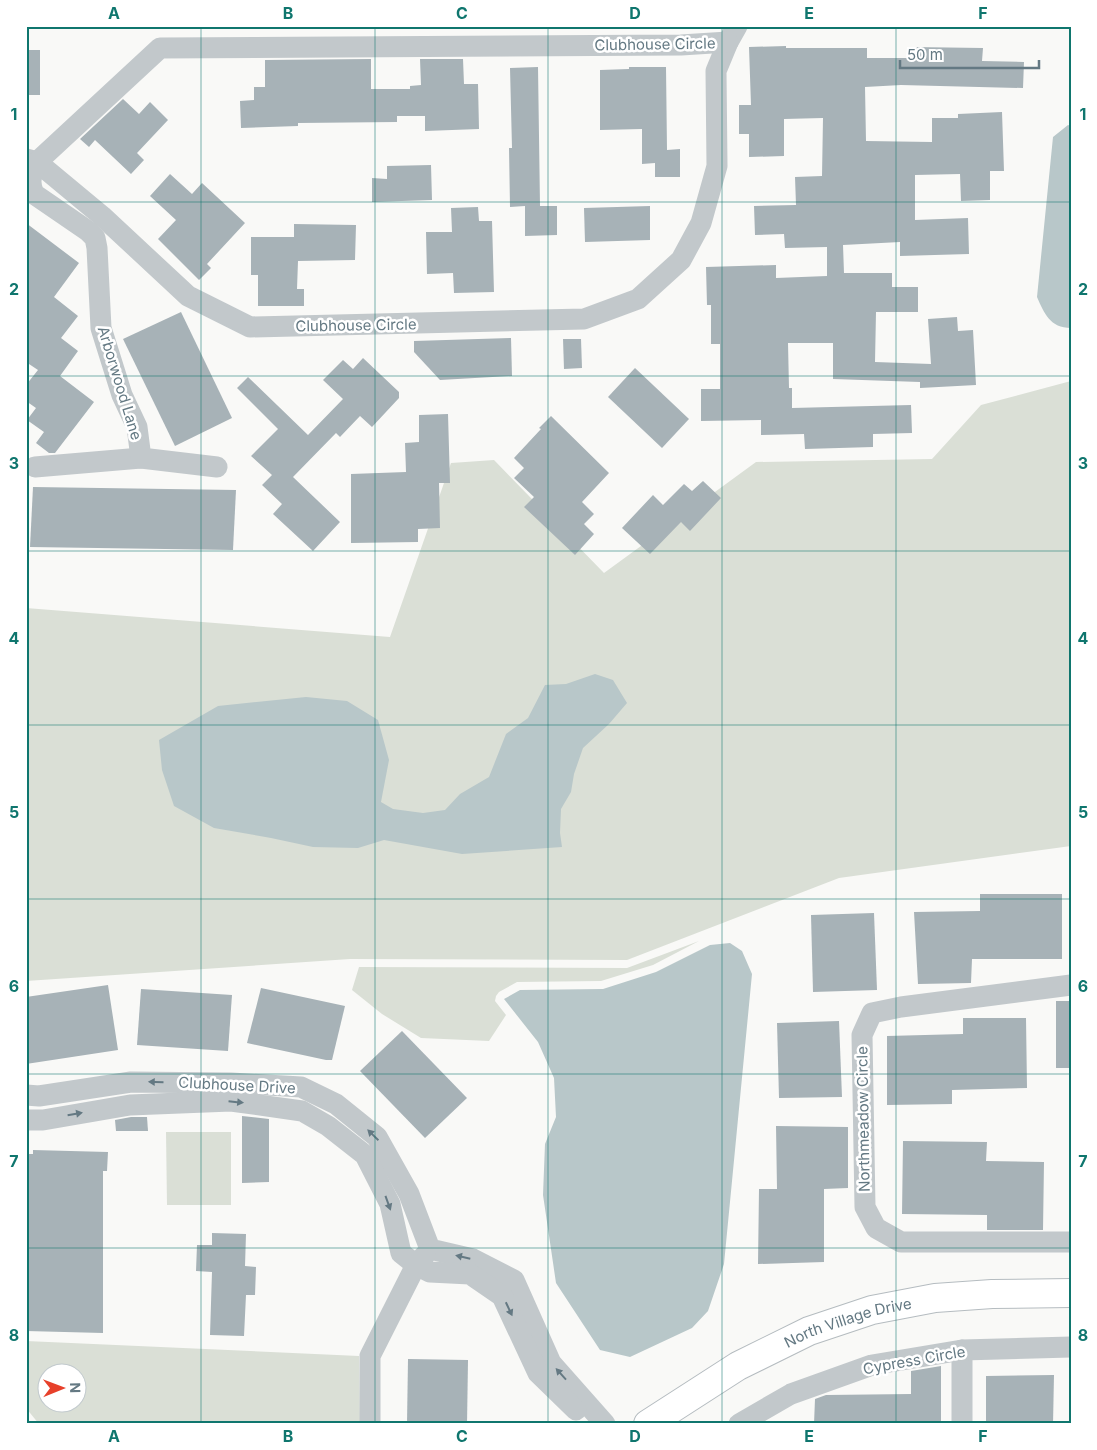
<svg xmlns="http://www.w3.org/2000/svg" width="1097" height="1450" font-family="Inter,sans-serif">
	<rect width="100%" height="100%" fill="#f9f9f7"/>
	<g fill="#dadfd6" fill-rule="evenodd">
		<polygon points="1071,381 1071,846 839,878 627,960 350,959 26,981 26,608 390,637 451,463 494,460 604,573 756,462 932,459 981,405"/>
		<polygon points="699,941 653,965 601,981 517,982 499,992 496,996 495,1001 506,1015 489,1041 421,1038 382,1014 352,990 359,967 627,968"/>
		<polygon points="166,1132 231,1132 231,1205 167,1205"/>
		<path d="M26 1341 359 1356 360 1424H39L26 1408ZM48 1372H78V1402H48Z"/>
	</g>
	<g fill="#b8c7c9">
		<path d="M1068 125 1071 126V328C1050 328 1044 313 1037 297L1053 137Z"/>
		<polygon points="595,674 613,680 627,703 609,724 583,748 574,774 571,792 561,809 560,833 562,847 462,854 384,840 358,848 313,847 271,838 214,828 174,806 162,770 159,740 218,706 306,697 347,701 378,720 389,760 381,802 393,809 423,813 445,810 460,794 489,777 506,734 528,718 545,685 566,684"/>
		<polygon points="730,943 742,951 752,974 724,1264 708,1311 692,1328 630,1357 600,1350 556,1283 543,1195 545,1144 556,1117 554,1078 538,1042 504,999 520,990 603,989 656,972 710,945"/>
	</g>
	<g fill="#a7b2b7">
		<polygon points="786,46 786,48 867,48 867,58 913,58 913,47 983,48 982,61 1024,62 1023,88 901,85 865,87 866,141 932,142 932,118 958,118 958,114 1002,112 1004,171 990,171 990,200 961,201 960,174 915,175 915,220 968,218 969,254 900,256 900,242 843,245 844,273 892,273 892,287 918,287 918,312 876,312 875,362 931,364 928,319 957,317 958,331 973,330 976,385 920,388 920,382 833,379 833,343 788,343 789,388 792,388 792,408 911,405 912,433 873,434 873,447 805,449 804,434 761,435 761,420 701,421 701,389 720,389 720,344 711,344 711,305 707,305 706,267 776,265 776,278 827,276 827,247 785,248 784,234 755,235 754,206 796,205 795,177 822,176 823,118 784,119 784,156 749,157 749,134 739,134 739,105 751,105 749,47"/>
		<rect x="26" y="50" width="14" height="45"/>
		<polygon points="371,59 371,89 410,89 410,86 421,85 420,59 463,59 464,84 478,84 479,129 425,131 425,116 397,116 397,122 298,123 298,126 241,128 240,101 254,100 254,87 265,87 265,60"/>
		<polygon points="538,67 540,206 557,206 557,235 525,236 525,206 510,207 509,148 512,148 510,68"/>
		<polygon points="629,67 666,67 667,150 680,149 680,177 655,177 655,163 642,164 642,129 600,130 600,70 629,69"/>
		<polygon points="123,99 139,114 150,102 168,120 137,153 144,160 131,174 95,140 89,147 80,139"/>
		<polygon points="431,165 432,200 372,202 372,178 387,179 387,166"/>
		<polygon points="170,174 192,194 202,183 245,223 207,264 211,268 199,280 158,239 176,220 150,196"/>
		<polygon points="650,206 650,240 585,242 584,208"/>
		<polygon points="478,207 479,221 492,221 494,292 454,293 453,273 427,274 426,232 452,232 451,208"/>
		<polygon points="26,223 79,263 54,297 78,316 61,338 78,351 60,376 94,402 55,453 49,453 36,443 44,432 27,420 36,408 26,401 26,385 38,370 26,362"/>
		<polygon points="294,224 356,225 355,260 298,261 297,289 304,289 304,306 258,306 258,275 251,275 251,237 294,237"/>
		<polygon points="181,312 232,418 175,446 123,339"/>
		<polygon points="511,338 512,376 440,380 414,352 414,341"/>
		<polygon points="563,339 581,339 582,368 564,369"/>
		<polygon points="363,358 399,392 399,398 372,427 360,416 340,437 336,433 293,477 340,522 313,551 273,514 282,504 262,485 272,475 251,456 278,429 237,388 248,377 308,435 343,399 323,380 343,360 353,369"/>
		<polygon points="635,368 689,419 662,448 608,397"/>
		<polygon points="448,414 450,483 439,483 440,528 418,529 418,542 351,543 351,474 406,472 405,443 419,442 419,415"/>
		<polygon points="551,416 609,473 582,502 594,514 584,524 594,534 575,555 524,507 534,497 514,478 524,468 514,458 541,429 539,428"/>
		<polygon points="703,481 721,498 690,531 681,522 650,554 622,528 653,495 663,505 684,484 692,491"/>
		<polygon points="33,487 236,490 233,550 30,547"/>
		<polygon points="980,894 1062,894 1062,959 972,959 971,983 918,984 914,912 980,911"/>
		<polygon points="874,913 877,990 813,992 811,915"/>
		<polygon points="108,985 118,1050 26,1064 26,997"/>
		<polygon points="261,988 345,1006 332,1060 326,1060 247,1043"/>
		<polygon points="141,989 232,995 228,1051 137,1045"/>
		<rect x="1056" y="1001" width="15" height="67"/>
		<polygon points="963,1018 1026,1018 1027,1088 952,1090 952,1104 887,1105 887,1036 963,1034"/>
		<polygon points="839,1021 842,1097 779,1098 777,1023"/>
		<polygon points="402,1031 467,1098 425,1138 360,1071"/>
		<polygon points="242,1116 269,1119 269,1182 242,1183"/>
		<polygon points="131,1117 147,1117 148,1131 116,1131 115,1120"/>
		<polygon points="776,1126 848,1127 848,1188 824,1189 824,1262 758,1264 759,1189 777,1189"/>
		<polygon points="903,1141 987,1142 986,1161 1044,1162 1043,1230 987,1230 987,1215 902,1214"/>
		<polygon points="33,1150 108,1152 107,1171 103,1171 103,1333 26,1331 26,1154 33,1154"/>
		<polygon points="212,1233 246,1234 245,1266 256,1267 255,1295 246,1295 244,1336 210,1335 212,1272 196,1271 197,1245 212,1245"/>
		<polygon points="408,1359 468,1360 467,1424 407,1424"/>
		<polygon points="941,1366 941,1424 814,1424 815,1399 826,1395 911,1394 911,1371"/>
		<polygon points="1054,1375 1053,1424 986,1424 986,1376"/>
	</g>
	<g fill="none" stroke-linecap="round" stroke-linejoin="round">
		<defs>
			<g id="secondary">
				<path id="s1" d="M648 1424 738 1366 809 1331 872 1310 935 1298 992 1294 1071 1293"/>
			</g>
		</defs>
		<use href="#secondary" stroke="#b5bcc0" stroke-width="30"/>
		<g stroke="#c2c8cb" stroke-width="21">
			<polyline points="26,159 37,162 102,216 188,296 250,327 584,319 638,299 681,260 701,223 717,166 716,71 728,42 737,26"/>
			<polyline points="35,467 141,458"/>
			<path d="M217 467 141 458 137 427 122 395 101 328 97 248 95 238 88 231 34 194C28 181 32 174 37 162L160 48 681 45 728 42"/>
			<polyline points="1071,985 901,1007 872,1013 862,1035 865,1207 876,1228 901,1242 1071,1242"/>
			<polyline points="26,1095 39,1096 131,1082 231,1083 301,1087 336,1104 377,1137 409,1194 430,1249 473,1259 514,1280 551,1363 605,1424"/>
			<polyline points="26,1120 43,1120 130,1105 231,1101 302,1111 328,1126 365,1155 390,1204 401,1253 416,1265 430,1272 470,1274 502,1296 538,1373 576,1410"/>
			<polyline points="962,1350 962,1424"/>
			<polyline points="370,1424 370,1356 416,1265 425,1255"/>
			<polyline points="739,1424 791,1394 872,1365 962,1350 1071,1347"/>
		</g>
		<use href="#secondary" stroke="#fff" stroke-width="28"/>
	</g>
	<defs><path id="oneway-solid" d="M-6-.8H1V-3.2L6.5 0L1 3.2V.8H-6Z" transform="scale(1.25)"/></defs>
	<g fill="#647983">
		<use href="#oneway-solid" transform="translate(156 1082) rotate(-179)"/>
		<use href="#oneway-solid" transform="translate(236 1102) rotate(6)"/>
		<use href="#oneway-solid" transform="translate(75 1114) rotate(-10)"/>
		<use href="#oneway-solid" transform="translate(373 1135) rotate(-136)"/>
		<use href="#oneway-solid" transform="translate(388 1203) rotate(70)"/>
		<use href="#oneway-solid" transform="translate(463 1257) rotate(-167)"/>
		<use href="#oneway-solid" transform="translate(509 1309) rotate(65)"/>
		<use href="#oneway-solid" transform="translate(561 1374) rotate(-132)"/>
	</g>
	<path fill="none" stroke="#0f766e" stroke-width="1" stroke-opacity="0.55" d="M201 26V1424M375 26V1424M548 26V1424M722 26V1424M896 26V1424M26 202H1071M26 376H1071M26 551H1071M26 725H1071M26 899H1071M26 1074H1071M26 1248H1071"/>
	<g text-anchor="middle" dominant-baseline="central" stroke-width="5" stroke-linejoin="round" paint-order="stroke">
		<g font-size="15" fill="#647983" stroke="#fff">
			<text transform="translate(655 44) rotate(-1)">Clubhouse Circle</text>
			<text transform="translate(356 325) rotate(-1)">Clubhouse Circle</text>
			<text transform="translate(120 383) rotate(73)">Arborwood Lane</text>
			<text transform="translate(237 1085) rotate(3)">Clubhouse Drive</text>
			<text transform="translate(863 1119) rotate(-91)">Northmeadow Circle</text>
			<text stroke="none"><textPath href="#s1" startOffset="226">North Village Drive</textPath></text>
			<text transform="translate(914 1360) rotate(-10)">Cypress Circle</text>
		</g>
	</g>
	<rect width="1097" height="1450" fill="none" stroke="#ffffff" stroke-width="55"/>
	<g transform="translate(62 1388) rotate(89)"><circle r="24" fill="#ffffff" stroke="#c1c9cd"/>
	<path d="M0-4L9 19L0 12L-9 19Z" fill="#e7402a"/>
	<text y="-8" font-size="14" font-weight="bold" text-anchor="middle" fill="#647983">N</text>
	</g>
	<path d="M900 60v8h139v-8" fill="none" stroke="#647983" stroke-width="2.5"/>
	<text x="907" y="60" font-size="15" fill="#647983" stroke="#ffffff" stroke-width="4" paint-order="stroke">50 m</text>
	<rect x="28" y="28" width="1042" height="1394" fill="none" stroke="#0f766e" stroke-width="2"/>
	<g font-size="16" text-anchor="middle" font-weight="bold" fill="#0f766e">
		<text x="114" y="19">A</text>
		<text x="288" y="19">B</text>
		<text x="462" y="19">C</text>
		<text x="635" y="19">D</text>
		<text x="809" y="19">E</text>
		<text x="983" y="19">F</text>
		<text x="14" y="120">1</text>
		<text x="1083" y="120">1</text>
		<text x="14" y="295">2</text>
		<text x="1083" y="295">2</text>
		<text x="14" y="469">3</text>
		<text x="1083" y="469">3</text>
		<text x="14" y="644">4</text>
		<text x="1083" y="644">4</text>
		<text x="14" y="818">5</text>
		<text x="1083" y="818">5</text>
		<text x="14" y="992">6</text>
		<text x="1083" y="992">6</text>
		<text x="14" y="1167">7</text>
		<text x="1083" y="1167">7</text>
		<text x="14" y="1341">8</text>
		<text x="1083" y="1341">8</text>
		<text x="114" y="1442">A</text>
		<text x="288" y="1442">B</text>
		<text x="462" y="1442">C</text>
		<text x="635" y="1442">D</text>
		<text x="809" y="1442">E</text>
		<text x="983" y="1442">F</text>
	</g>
</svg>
